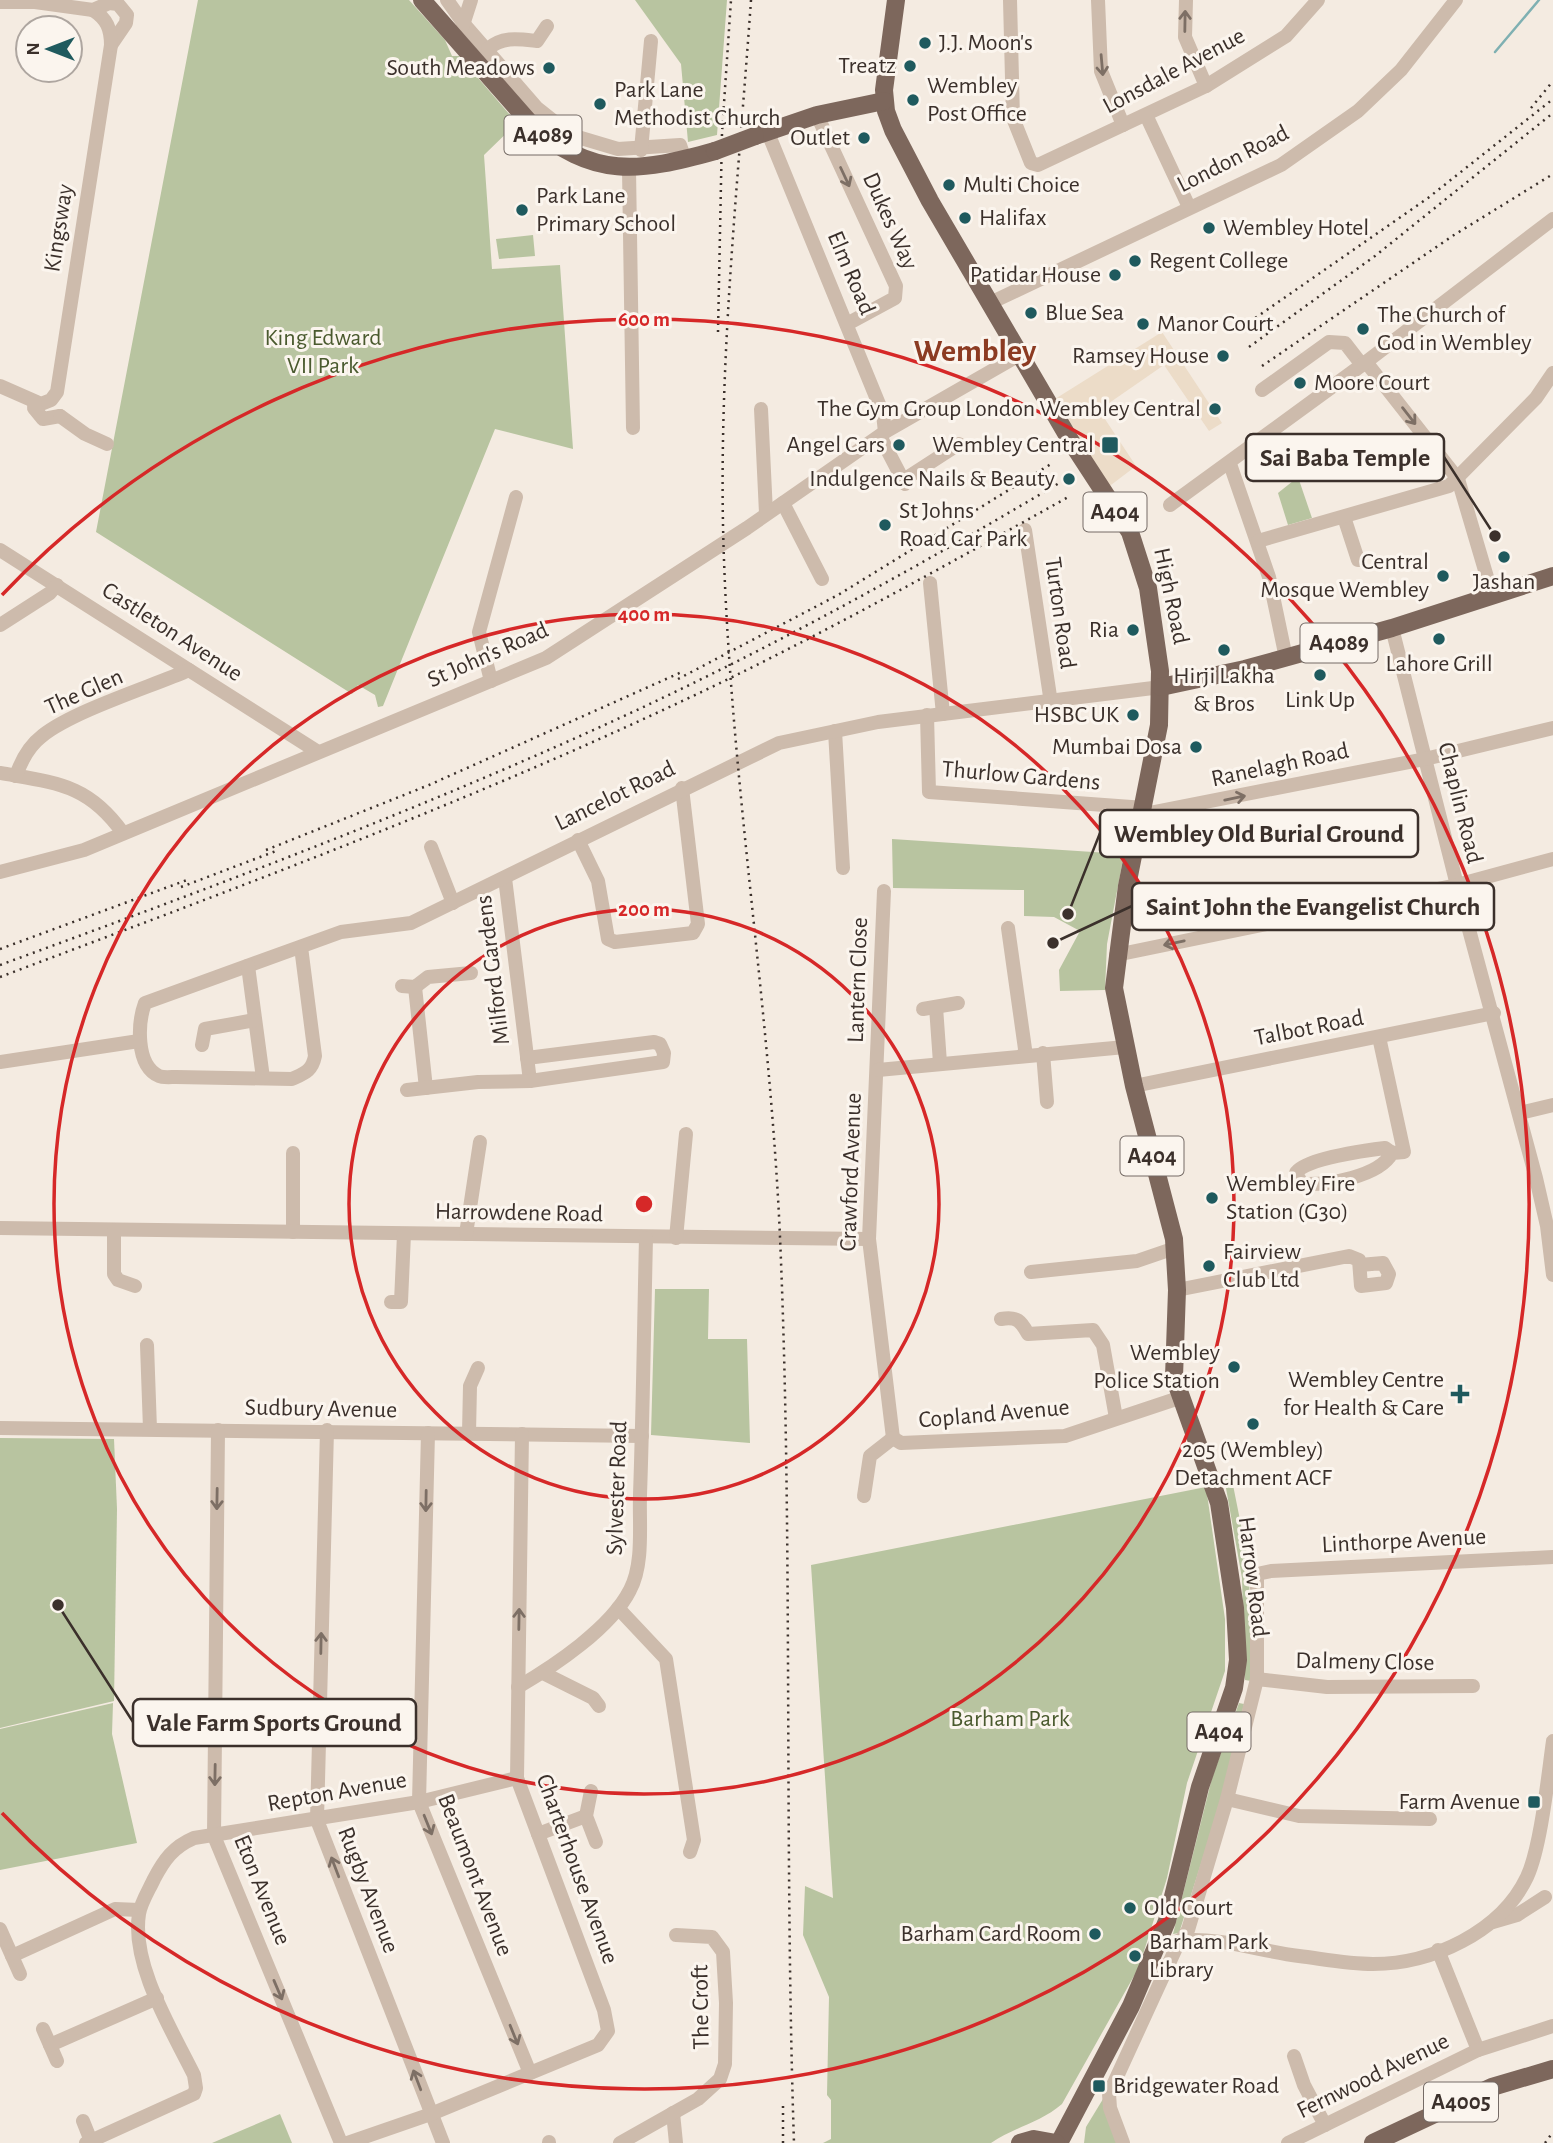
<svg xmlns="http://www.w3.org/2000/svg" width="1553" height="2143" font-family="'Alegreya Sans',sans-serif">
	<rect width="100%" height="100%" fill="#f4ebe1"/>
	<g fill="#b8c4a0">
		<polygon points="198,0 409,0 445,40 452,56 459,56 517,123 484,155 492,269 560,265 573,449 495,429 383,706 378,707 375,695 358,685 352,694 96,532"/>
		<polygon points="635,0 727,0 717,135 688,142 681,64"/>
		<polygon points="533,235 535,256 499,259 496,239"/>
		<polygon points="1298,477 1312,518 1288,525 1278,493"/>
		<polygon points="892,839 1124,854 1107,944 1105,990 1060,991 1059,970 1080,931 1054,917 1024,916 1024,890 893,888"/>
		<polygon points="655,1289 709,1289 708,1339 747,1339 750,1443 651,1435"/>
		<polygon points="0,1438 114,1439 117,1509 114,1701 0,1728"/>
		<polygon points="1231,1475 1249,1565 1251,1681 1245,1680 1242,1578 1224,1477"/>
		<path d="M1206 1487 1225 1619V1671L1187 1783 1167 1878 1139 1967 1062 2104C1040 2123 1014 2127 991 2143H823L831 2139V2100L827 2095 829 1997 803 1935 805 1886 833 1898 811 1565Z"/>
		<polygon points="113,1703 112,1734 137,1843 0,1870 0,1729"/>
		<polygon points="1239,1703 1244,1704 1220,1804 1179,1933 1173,1934 1212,1778"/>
		<polygon points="1103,2099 1119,2143 1084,2143 1086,2127"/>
		<polygon points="280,2114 292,2143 212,2143 219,2140"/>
	</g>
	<polygon fill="#ecdcc8" points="1162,332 1222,423 1209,431 1164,365 1099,410 1136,466 1107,488 1055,399"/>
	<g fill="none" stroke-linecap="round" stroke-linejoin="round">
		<polyline stroke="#7fb0b2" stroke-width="2.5" points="1495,52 1539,0"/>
		<g stroke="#cdbbac" stroke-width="14">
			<polyline points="447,0 464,24 537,108 571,135 618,149 680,145 685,160"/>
			<polyline points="1010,0 1013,118 1031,163 1038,165 1206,86 1286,36 1318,0"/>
			<polyline points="1098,0 1101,71 1123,125"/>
			<polyline points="1186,0 1185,37 1206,86"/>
			<polyline points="0,2 35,2 93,10 109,3 118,4 127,15 126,23 111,45 57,392 51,400 41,404 0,386"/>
			<path d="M93 10C107 19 111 29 111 45"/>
			<polyline points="462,28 471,0"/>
			<path d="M488 49C502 36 519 39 537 41L547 26"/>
			<polyline points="817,115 896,286 895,298 847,324"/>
			<polyline points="1146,115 1189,207"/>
			<polyline points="768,133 883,414 885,432"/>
			<polyline points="641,150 651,41"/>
			<polyline points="629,169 633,428"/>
			<polyline points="990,303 1281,165 1358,111 1401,70 1456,0"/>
			<polyline points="1366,362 1458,479 1492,594"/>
			<polyline points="1262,390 1329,342 1345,343 1362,365"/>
			<polyline points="35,402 34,408 43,419 60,416"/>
			<polyline points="761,409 766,513"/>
			<polyline points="60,416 85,434 107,444"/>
			<polyline points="880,436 905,484"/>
			<polyline points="1230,464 1269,577 1286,658"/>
			<polyline points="905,479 959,444"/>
			<polyline points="783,503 822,579"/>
			<polyline points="1170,505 1366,362 1553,219"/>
			<polyline points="1344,517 1358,560"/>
			<polyline points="1025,530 1051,703"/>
			<polyline points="1258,541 1449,486 1536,398 1553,373"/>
			<polyline points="0,550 318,752"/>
			<polyline points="930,583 943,714"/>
			<polyline points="0,625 50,593 57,585"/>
			<polyline points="1392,628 1457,885 1536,1178 1547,1226 1553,1275"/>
			<polyline points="491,681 479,632 516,497"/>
			<polyline points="927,715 929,792 1145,808"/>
			<polyline points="835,731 843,868"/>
			<path d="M0 773C57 783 88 784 123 833"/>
			<path d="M16 776C21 761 29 746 42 736 73 711 150 687 189 670"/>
			<polyline points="1144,814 1425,759 1553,728"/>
			<polyline points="578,840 598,881 608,939 615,942 693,933 698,924 682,788"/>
			<polyline points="431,847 453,903"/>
			<polyline points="0,872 84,850 546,658 747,528 885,432 1021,354"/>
			<polyline points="505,878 530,1081"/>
			<polyline points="884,891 869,1239 893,1438"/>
			<polyline points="1008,928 1026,1056"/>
			<path d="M301 947 315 1056C312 1071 305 1073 292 1079L176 1077C171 1077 163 1078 159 1076 135 1065 138 1022 145 1003L341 932 411 923 779 743 878 722 1161 687"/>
			<polyline points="1116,955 1457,885 1553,859"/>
			<polyline points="248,966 263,1078"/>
			<polyline points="402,986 415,987 428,977 471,973"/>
			<polyline points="415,987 426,1088"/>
			<polyline points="936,1007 940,1063"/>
			<polyline points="923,1009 958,1003"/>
			<path d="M1379 1037 1404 1152 1392 1153 1385 1148C1369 1150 1303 1159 1296 1173L1302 1184C1327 1185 1379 1177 1392 1153"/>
			<polyline points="202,1045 205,1029 255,1020"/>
			<polyline points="1043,1053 1047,1102"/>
			<polyline points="0,1062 139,1041"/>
			<polyline points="878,1070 1125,1047"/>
			<polyline points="1134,1086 1494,1013"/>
			<polyline points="407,1090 478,1082 530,1081 663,1062 664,1053 660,1044 654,1042 527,1058"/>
			<polyline points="1520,1113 1553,1105"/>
			<polyline points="293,1153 293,1232"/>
			<polyline points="0,1228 869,1239"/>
			<polyline points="114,1230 114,1274 118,1280 135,1286"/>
			<polyline points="466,1234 480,1142"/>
			<polyline points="676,1238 686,1134"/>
			<polyline points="1031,1272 1137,1261 1175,1248"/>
			<polyline points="1177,1290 1349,1256 1359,1260 1361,1286 1386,1283 1389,1274 1383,1263 1360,1265"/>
			<polyline points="391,1302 401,1302 404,1234"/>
			<path d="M1001 1319C1017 1316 1021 1321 1028 1334L1093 1330 1103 1345 1116 1418"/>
			<polyline points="147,1345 150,1429"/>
			<polyline points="0,1428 642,1436"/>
			<polyline points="218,1430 214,1836 341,2143"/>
			<polyline points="327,1430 317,1820 443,2143"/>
			<polyline points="428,1433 419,1802 530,2073"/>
			<polyline points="469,1433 470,1386 478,1368"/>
			<polyline points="893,1438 901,1443 1065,1436 1179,1398"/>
			<polyline points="864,1496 870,1456 893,1438"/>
			<polyline points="618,1608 666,1659 694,1840 690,1852"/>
			<polyline points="543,1673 593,1698 599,1706"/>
			<polyline points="1257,1679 1327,1687 1473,1686"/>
			<path d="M518 1687C554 1666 611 1628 630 1590 644 1564 639 1524 640 1495 643 1409 644 1324 646 1238"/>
			<polyline points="591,1791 586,1816 596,1842"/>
			<polyline points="1227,1799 1299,1816 1430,1819"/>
			<polyline points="538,1834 586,1816"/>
			<polyline points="1493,1922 1517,1915 1545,1897"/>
			<polyline points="0,1929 12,1956 115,1909 139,1910"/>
			<path d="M1178 1941C1218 1936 1259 1951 1299 1956 1323 1959 1348 1964 1373 1964 1432 1964 1501 1932 1527 1877 1541 1847 1548 1776 1553 1741"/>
			<polyline points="1438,1950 1478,2050"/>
			<polyline points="12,1956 20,1974"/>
			<polyline points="43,2029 57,2061"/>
			<polyline points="50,2045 157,1998"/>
			<polyline points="1294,2056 1304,2085 1325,2125"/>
			<polyline points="673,2113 676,2143"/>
			<polyline points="83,2121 91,2141"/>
			<polyline points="549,2142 549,2143"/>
			<path d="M86 2143 194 2094 196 2088 194 2075C172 2030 131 1965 139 1914 141 1902 149 1890 154 1879 164 1860 173 1847 194 1838L419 1802 517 1778"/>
			<polyline points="347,2143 431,2114 598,2045 608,2031 604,2010 517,1778 522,1434"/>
			<polyline points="620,2143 698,2099 720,2079 725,2064 726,2003 723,1952 712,1937 676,1935"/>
			<polyline points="1123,2143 1110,2108 1109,2094 1176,1948 1188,1930 1227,1799 1257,1679 1257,1574 1271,1571 1553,1557"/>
			<polyline points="1288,2143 1478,2050 1553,2026"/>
		</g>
		<g stroke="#7d675c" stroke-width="18">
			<path d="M422 0 530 123C592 180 640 172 715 151"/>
			<polyline points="896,0 884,90 886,111 893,130 930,201 1070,440 1130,532 1148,588 1160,671 1159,725 1127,886 1114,988 1134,1086 1174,1239 1177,1290 1174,1377 1219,1503 1235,1608 1238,1660 1234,1688 1200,1787 1167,1921 1131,2006 1059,2143"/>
			<polyline points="755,136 817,115 884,101"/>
			<polyline points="1161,687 1245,669 1392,628 1553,576"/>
			<polyline points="1020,2143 1034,2139 1056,2143"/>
			<polyline points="1373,2143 1492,2087 1553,2069"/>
		</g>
		<g stroke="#3b302b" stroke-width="2.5" stroke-dasharray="2 5" stroke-linecap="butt">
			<path d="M751 0C738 186 717 373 724 560 732 786 770 1011 780 1237 793 1539 784 1841 794 2143"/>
			<polyline points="1531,108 1553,81"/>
			<polyline points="1238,330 1428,198 1553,99"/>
			<polyline points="718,332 722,133 731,0"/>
			<polyline points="1249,347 1375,256 1553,113"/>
			<polyline points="1262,366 1454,235 1553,174"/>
			<polyline points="678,679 838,595 1051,464"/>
			<polyline points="266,850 429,785 684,671"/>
			<polyline points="181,887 276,851"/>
			<polyline points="0,949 187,880"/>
			<path d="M0 965C202 891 404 816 600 727 759 655 911 571 1061 482"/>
			<path d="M0 977C223 893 446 811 663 710 802 646 936 571 1070 496"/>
			<polyline points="783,2143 783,2101"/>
			<polyline points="1545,2143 1553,2132"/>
		</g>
		<polyline stroke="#7d675c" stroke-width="18" points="715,151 755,136"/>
	</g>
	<defs><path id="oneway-shaft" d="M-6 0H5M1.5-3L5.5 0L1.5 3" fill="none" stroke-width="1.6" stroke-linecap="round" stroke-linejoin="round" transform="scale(1.75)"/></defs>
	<g stroke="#7d6f65">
		<use href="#oneway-shaft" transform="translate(1185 21) rotate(-89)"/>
		<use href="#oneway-shaft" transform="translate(1102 65) rotate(85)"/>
		<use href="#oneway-shaft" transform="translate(845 177) rotate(65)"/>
		<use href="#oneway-shaft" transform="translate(1409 416) rotate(52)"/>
		<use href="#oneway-shaft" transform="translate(1235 798) rotate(-12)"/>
		<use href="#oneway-shaft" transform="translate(1174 943) rotate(168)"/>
		<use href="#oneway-shaft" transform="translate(217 1499) rotate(91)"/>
		<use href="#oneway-shaft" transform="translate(426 1501) rotate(91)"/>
		<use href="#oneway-shaft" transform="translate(519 1619) rotate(-89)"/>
		<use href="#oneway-shaft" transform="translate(321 1643) rotate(-89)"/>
		<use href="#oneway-shaft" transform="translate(215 1775) rotate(91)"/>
		<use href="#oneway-shaft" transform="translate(428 1825) rotate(68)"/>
		<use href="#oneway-shaft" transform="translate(335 1867) rotate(-111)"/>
		<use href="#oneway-shaft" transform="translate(278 1990) rotate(67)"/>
		<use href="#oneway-shaft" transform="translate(514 2035) rotate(68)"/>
		<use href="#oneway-shaft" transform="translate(417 2080) rotate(-111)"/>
	</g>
	<g fill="none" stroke="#d62828" stroke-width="3.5">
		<circle cx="644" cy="1204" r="295"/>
		<circle cx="644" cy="1204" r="590"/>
		<path d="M2 595A885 885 0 1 1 2 1813"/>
	</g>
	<g fill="#1f5a5e" stroke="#fbf5ee" stroke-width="2.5">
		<circle cx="925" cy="43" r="7"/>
		<circle cx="910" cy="66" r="7"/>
		<circle cx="549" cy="68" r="7"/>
		<circle cx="913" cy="100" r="7"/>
		<circle cx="600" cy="104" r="7"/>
		<circle cx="864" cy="138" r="7"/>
		<circle cx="949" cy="185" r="7"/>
		<circle cx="522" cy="210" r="7"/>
		<circle cx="965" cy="218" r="7"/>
		<circle cx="1209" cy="228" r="7"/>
		<circle cx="1135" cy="261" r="7"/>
		<circle cx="1115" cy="275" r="7"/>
		<circle cx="1031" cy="313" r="7"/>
		<circle cx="1143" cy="324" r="7"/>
		<circle cx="1363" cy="329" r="7"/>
		<circle cx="1223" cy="356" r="7"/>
		<circle cx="1300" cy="383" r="7"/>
		<circle cx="1215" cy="409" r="7"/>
		<circle cx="899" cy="445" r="7"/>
		<rect x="1101" y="436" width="18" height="18" rx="3.5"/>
		<circle cx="1069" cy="479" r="7"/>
		<circle cx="885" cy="525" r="7"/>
		<circle cx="1504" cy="557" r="7"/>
		<circle cx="1443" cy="576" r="7"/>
		<circle cx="1133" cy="630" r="7"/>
		<circle cx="1439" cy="639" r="7"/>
		<circle cx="1224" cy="650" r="7"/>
		<circle cx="1320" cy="675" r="7"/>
		<circle cx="1133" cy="715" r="7"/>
		<circle cx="1196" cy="747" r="7"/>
		<circle cx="1212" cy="1198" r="7"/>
		<circle cx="1209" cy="1266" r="7"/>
		<circle cx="1234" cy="1367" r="7"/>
		<path d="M1456.5 1383.5h7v7h7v7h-7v7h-7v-7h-7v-7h7z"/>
		<circle cx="1253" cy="1424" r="7"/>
		<rect x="1527" y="1795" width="14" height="14" rx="3.5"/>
		<circle cx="1130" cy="1908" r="7"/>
		<circle cx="1095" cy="1934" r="7"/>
		<circle cx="1135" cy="1956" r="7"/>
		<rect x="1092" y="2079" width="14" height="14" rx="3.5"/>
	</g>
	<g text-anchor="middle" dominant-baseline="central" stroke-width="6" stroke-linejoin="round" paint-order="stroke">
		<g fill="#fbf5ee" stroke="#756b66" stroke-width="2">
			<rect x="504.5" y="115.5" width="77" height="39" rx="5"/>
			<rect x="1083.5" y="492.5" width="63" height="39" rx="5"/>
			<rect x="1300.5" y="623.5" width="77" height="39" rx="5"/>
			<rect x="1120.5" y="1136.5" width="63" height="39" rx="5"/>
			<rect x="1187.5" y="1712.5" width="63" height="39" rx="5"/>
			<rect x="1424" y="2082.5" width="74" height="39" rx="5"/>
		</g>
		<g font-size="23" font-weight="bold" fill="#3b302b">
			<text x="543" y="135">A4089</text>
			<text x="1115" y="512">A404</text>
			<text x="1339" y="643">A4089</text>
			<text x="1152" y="1156">A404</text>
			<text x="1219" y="1732">A404</text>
			<text x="1461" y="2102">A4005</text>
		</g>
		<g font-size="24" fill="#3b302b" stroke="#fbf5ee" text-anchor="start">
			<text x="939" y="43">J.J. Moon's</text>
			<text x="896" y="66" text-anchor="end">Treatz</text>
			<text x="535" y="68" text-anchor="end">South Meadows</text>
			<text x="927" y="86">Wembley<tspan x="927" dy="28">Post Office</tspan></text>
			<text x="614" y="90">Park Lane<tspan x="614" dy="28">Methodist Church</tspan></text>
			<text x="850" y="138" text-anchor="end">Outlet</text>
			<text x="963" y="185">Multi Choice</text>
			<text x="536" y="196">Park Lane<tspan x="536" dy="28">Primary School</tspan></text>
			<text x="979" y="218">Halifax</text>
			<text x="1223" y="228">Wembley Hotel</text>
			<text x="1149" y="261">Regent College</text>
			<text x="1101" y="275" text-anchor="end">Patidar House</text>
			<text x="1045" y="313">Blue Sea</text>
			<text x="1377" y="315">The Church of<tspan x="1377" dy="28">God in Wembley</tspan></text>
			<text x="1157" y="324">Manor Court</text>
			<text x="1209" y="356" text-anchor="end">Ramsey House</text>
			<text x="1314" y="383">Moore Court</text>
			<text x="1201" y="409" text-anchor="end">The Gym Group London Wembley Central</text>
			<text x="885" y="445" text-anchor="end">Angel Cars</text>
			<text x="1094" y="445" text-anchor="end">Wembley Central</text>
			<text x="1055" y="479" text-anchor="end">Indulgence Nails &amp; Beauty</text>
			<text x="899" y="511">St Johns<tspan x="899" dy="28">Road Car Park</tspan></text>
			<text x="1429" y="562" text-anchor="end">Central<tspan x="1429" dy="28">Mosque Wembley</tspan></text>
			<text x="1504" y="582" text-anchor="middle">Jashan</text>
			<text x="1119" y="630" text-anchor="end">Ria</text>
			<text x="1439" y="664" text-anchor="middle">Lahore Grill</text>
			<text x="1224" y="676" text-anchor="middle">Hirji Lakha<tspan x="1224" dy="28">&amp; Bros</tspan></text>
			<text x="1320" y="700" text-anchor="middle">Link Up</text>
			<text x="1119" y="715" text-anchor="end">HSBC UK</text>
			<text x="1182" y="747" text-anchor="end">Mumbai Dosa</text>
			<text x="1226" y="1184">Wembley Fire<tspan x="1226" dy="28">Station (G30)</tspan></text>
			<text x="1223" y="1252">Fairview<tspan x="1223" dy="28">Club Ltd</tspan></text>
			<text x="1220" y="1353" text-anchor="end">Wembley<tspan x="1220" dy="28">Police Station</tspan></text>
			<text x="1444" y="1380" text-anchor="end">Wembley Centre<tspan x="1444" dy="28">for Health &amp; Care</tspan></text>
			<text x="1253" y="1450" text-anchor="middle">205 (Wembley)<tspan x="1253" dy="28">Detachment ACF</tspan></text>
			<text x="1520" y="1802" text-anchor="end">Farm Avenue</text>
			<text x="1144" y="1908">Old Court</text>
			<text x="1081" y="1934" text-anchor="end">Barham Card Room</text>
			<text x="1149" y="1942">Barham Park<tspan x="1149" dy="28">Library</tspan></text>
			<text x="1113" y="2086">Bridgewater Road</text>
		</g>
		<g font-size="24" fill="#3b302b" stroke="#fbf5ee">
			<text transform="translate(1174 71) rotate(-28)">Lonsdale Avenue</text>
			<text transform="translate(1233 159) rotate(-27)">London Road</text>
			<text transform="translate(890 221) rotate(66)">Dukes Way</text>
			<text transform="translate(59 228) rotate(-81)">Kingsway</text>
			<text transform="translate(851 273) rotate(67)">Elm Road</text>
			<text transform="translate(1171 596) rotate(78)">High Road</text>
			<text transform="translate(1060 613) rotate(82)">Turton Road</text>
			<text transform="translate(172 632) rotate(33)">Castleton Avenue</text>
			<text transform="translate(488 655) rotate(-24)">St John's Road</text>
			<text transform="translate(84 692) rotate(-24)">The Glen</text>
			<text transform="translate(1280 765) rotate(-12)">Ranelagh Road</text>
			<text transform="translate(1021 776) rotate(5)">Thurlow Gardens</text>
			<text transform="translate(615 796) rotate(-26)">Lancelot Road</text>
			<text transform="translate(1460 803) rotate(76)">Chaplin Road</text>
			<text transform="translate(493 970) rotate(-97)">Milford Gardens</text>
			<text transform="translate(858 980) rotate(-88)">Lantern Close</text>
			<text transform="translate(1309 1028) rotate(-11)">Talbot Road</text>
			<text transform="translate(851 1172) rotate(-88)">Crawford Avenue</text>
			<text transform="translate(519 1213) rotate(1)">Harrowdene Road</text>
			<text transform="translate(321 1409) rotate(1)">Sudbury Avenue</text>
			<text transform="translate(994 1414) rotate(-5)">Copland Avenue</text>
			<text transform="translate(617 1488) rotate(-88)">Sylvester Road</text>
			<text transform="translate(1404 1541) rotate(-3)">Linthorpe Avenue</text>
			<text transform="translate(1253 1577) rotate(83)">Harrow Road</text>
			<text transform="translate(1365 1662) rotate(1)">Dalmeny Close</text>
			<text transform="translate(337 1792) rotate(-10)">Repton Avenue</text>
			<text transform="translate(577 1869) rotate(70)">Charterhouse Avenue</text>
			<text transform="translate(475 1875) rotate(69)">Beaumont Avenue</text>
			<text transform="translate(262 1890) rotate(68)">Eton Avenue</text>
			<text transform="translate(368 1890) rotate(69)">Rugby Avenue</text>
			<text transform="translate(701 2007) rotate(-91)">The Croft</text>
			<text transform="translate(1373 2076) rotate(-26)">Fernwood Avenue</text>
		</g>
		<g font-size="24" fill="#4a5a2e" stroke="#fbf5ee">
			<text x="323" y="338">King Edward<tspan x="323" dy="28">VII Park</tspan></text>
			<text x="1010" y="1719">Barham Park</text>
		</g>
		<g font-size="32" font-weight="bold" fill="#8c3b22" stroke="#fbf5ee">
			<text x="975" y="351">Wembley</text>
		</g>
	</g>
	<circle cx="644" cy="1204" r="10" fill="#d62828" stroke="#fbf5ee" stroke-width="3.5"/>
	<g font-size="21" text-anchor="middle" font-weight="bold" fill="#d62828" stroke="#fbf5ee" stroke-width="6" stroke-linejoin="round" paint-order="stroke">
		<text x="644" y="326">600 m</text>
		<text x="644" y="621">400 m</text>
		<text x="644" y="916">200 m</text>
	</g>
	<path fill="none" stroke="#3b302b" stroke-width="2.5" d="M1495 536L1444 457M1068 914L1100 833M1053 943L1132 906M58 1605L133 1722"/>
	<g fill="#3b302b" stroke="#fbf5ee" stroke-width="2.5">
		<circle cx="1495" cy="536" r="7"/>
		<circle cx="1068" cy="914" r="7"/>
		<circle cx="1053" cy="943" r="7"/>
		<circle cx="58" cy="1605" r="7"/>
	</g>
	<g fill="#fbf5ee" stroke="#3b302b" stroke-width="2.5">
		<rect x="1246" y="434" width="198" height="47" rx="7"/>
		<rect x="1100" y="810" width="318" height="47" rx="7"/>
		<rect x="1132" y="883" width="362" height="47" rx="7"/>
		<rect x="133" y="1699" width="283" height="47" rx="7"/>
	</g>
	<g font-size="26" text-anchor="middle" font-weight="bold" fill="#3b302b">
		<text x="1345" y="466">Sai Baba Temple</text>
		<text x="1259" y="842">Wembley Old Burial Ground</text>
		<text x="1313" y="915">Saint John the Evangelist Church</text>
		<text x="274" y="1731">Vale Farm Sports Ground</text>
	</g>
	<g transform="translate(49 49) rotate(270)"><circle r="33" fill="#fbf5ee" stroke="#aea6a0" stroke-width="2"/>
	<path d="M0-5L12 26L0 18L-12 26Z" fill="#1f5a5e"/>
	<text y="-10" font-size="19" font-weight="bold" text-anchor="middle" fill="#3b302b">N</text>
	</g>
</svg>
